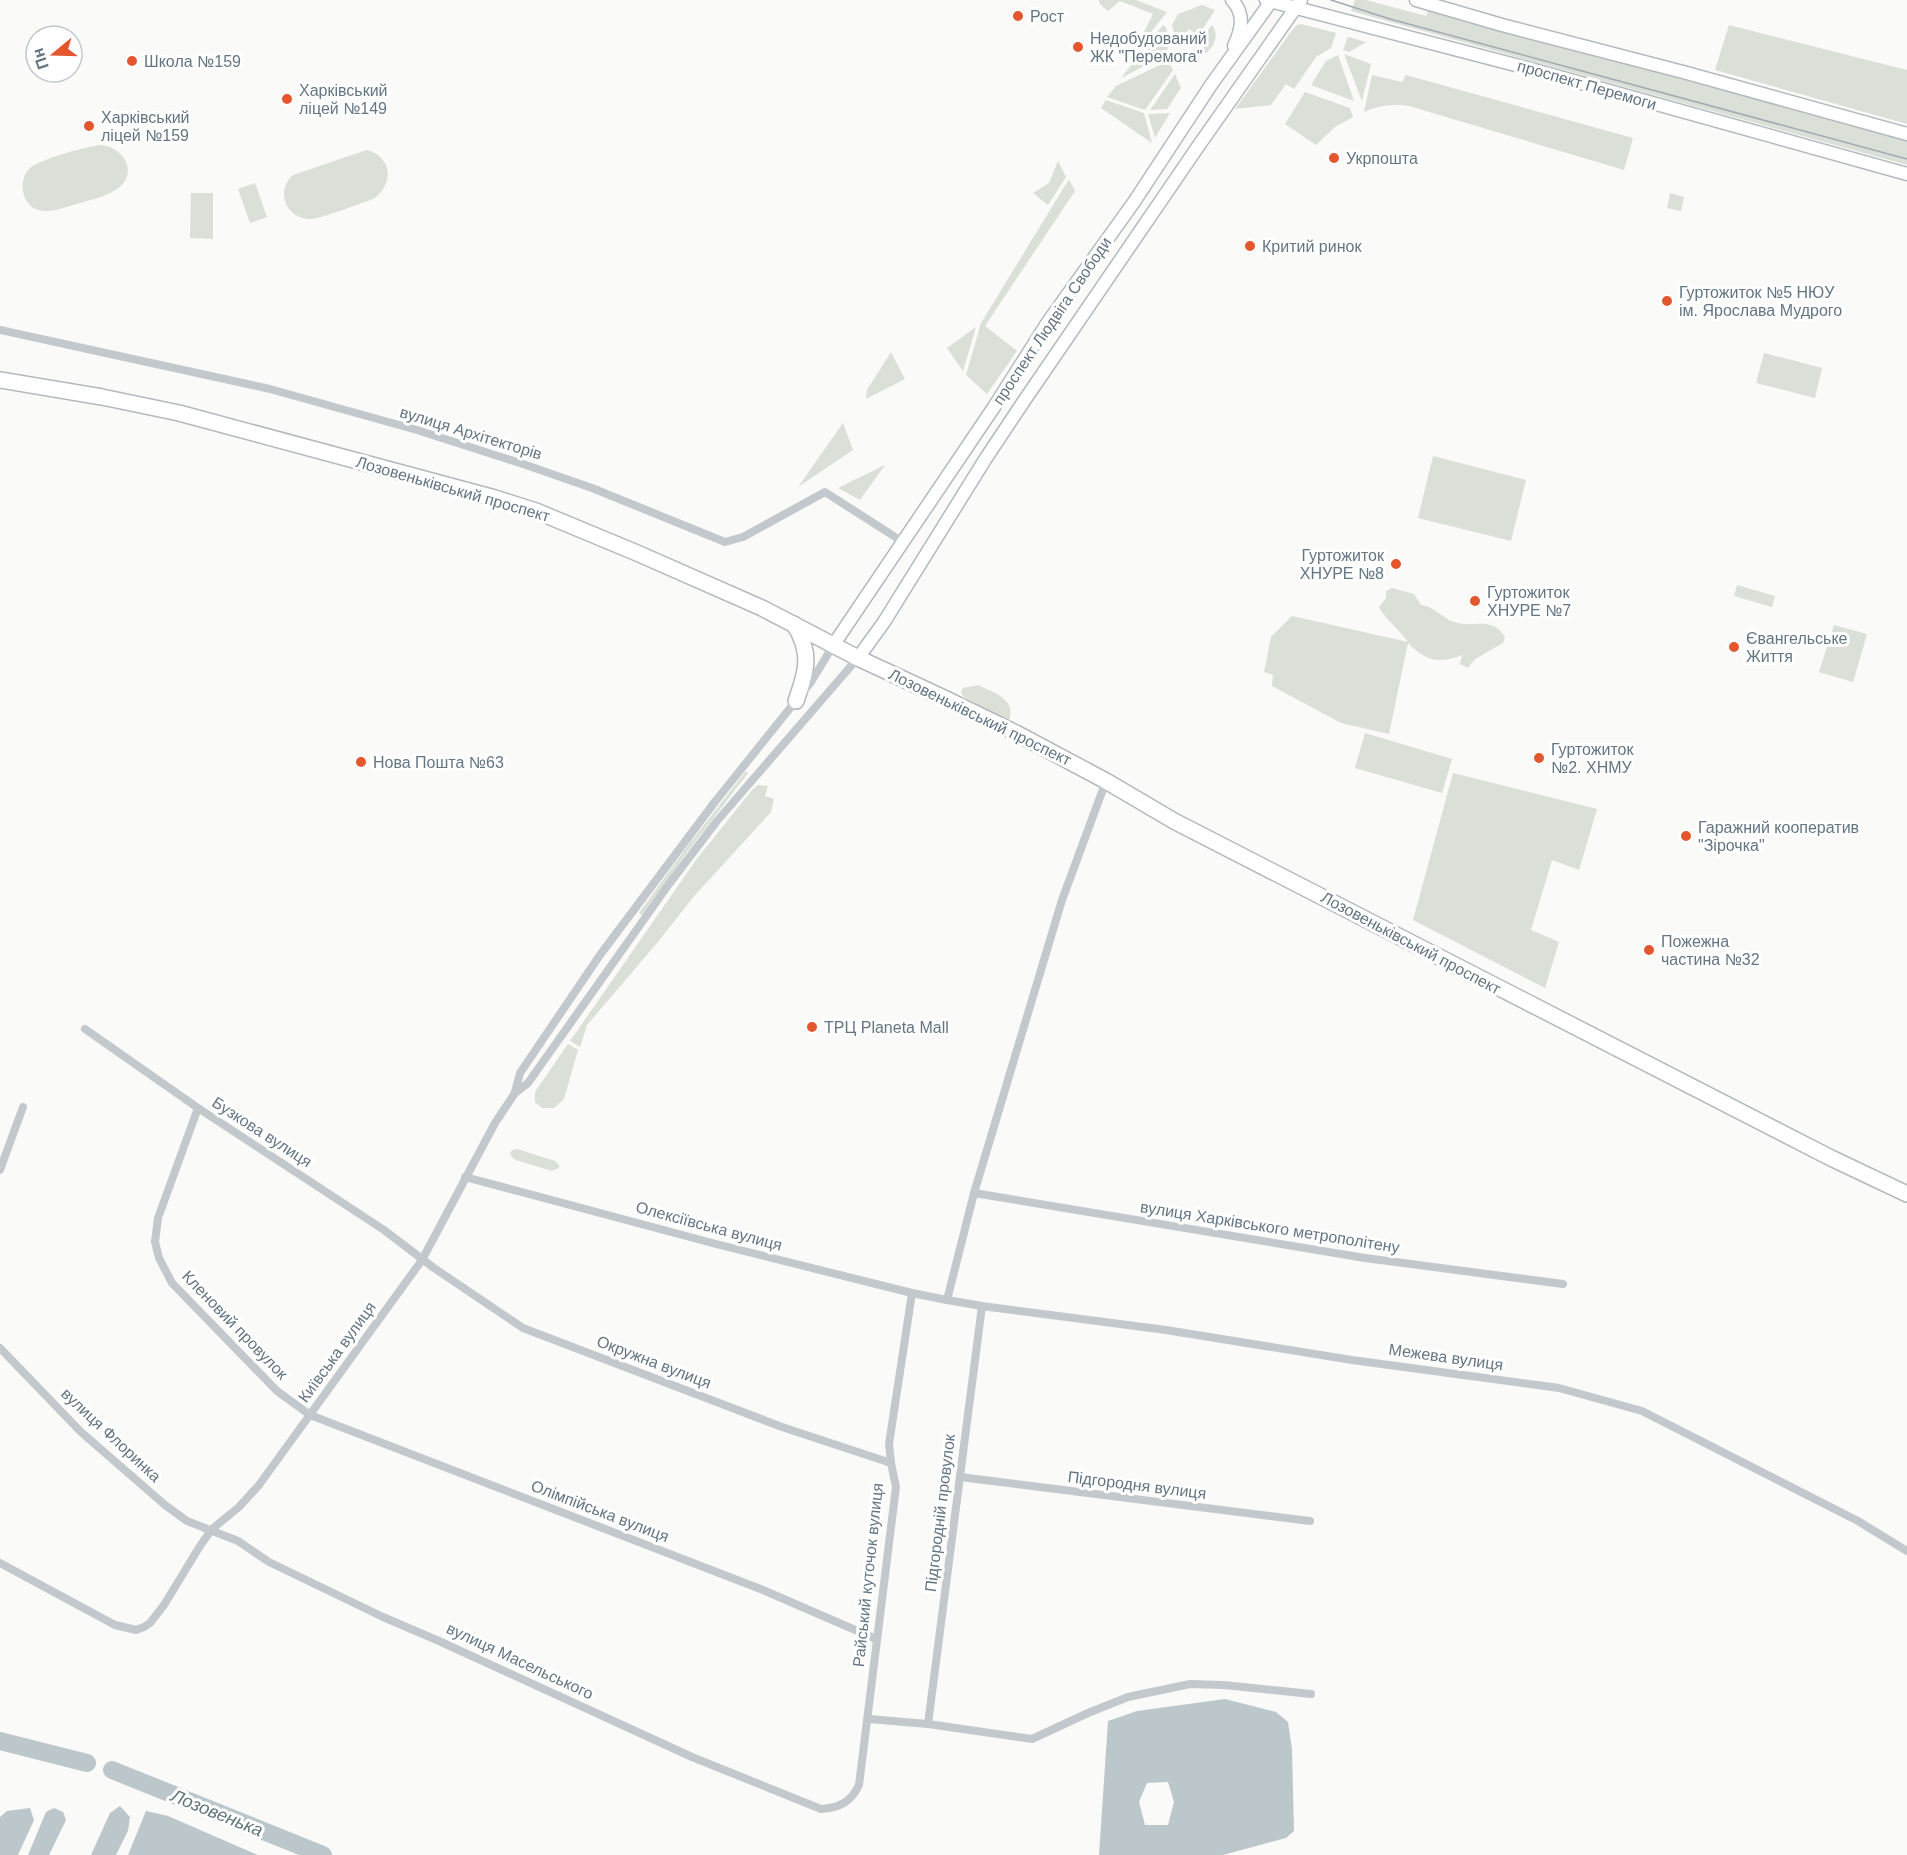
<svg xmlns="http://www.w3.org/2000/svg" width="1907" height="1855" font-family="Arial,sans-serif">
	<rect width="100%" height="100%" fill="#fafaf8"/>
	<g fill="#dadfd7">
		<polygon points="1099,0 1136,0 1167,12 1132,56 1153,14 1120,1 1108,11 1100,4"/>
		<polygon points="1355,0 1366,0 1426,16 1428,10 1907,141 1907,165 1351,11"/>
		<polygon points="1202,5 1215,10 1198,36 1189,29 1177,45 1172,25 1178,14"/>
		<polygon points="1301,24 1336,33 1331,48 1316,57 1294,89 1286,84 1271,105 1235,109 1293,29 1297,25"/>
		<polygon points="1163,25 1166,27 1170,45 1162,57 1121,78"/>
		<path d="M1212 25C1224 41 1204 61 1187 58Z"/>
		<polygon points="1729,25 1907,70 1907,124 1715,70"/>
		<polygon points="1348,37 1366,42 1349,52 1343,50"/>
		<polygon points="1344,54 1371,64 1362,101"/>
		<polygon points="1338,55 1354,101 1311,85 1326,61"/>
		<polygon points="1166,62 1171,66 1173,70 1145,110 1107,97 1116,86"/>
		<polygon points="1175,74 1181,88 1167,109 1150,110"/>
		<path d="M1372 75 1402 82 1406 75 1633 138 1624 170 1409 106C1393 103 1378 106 1364 112Z"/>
		<polygon points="1305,92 1350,108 1353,117 1335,127 1316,145 1285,124"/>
		<polygon points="1106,100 1144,113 1152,143 1101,108"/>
		<polygon points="1170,113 1155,138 1148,114"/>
		<path d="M100 145C123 146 140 173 117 189 104 198 85 201 70 206 60 209 48 213 38 210 22 205 17 180 30 168 41 159 85 147 100 145Z"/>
		<path d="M367 150C393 157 394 185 373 199 358 204 324 218 310 219 299 219 288 212 285 201 282 191 286 181 293 175Z"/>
		<polygon points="1058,161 1066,177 1048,205 1033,193 1049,183"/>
		<polygon points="1069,179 1075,191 985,326 1017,351 987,394 966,375 981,323"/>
		<polygon points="255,183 267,217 250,223 238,189"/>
		<polygon points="191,193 213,193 213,239 190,238"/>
		<polygon points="1670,193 1684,197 1681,211 1667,208"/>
		<polygon points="976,327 963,371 947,348"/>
		<polygon points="891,352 905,379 866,399 867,390"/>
		<polygon points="1764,353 1822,368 1815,398 1756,383"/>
		<polygon points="843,423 853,450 798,487"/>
		<polygon points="1433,456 1526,480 1511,541 1418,518"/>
		<polygon points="885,465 860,500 838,488"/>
		<polygon points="1737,585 1775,596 1772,607 1734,596"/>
		<path d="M1392 588 1414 594 1421 605C1434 606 1442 618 1454 622 1473 629 1491 615 1505 637L1503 643 1475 659 1468 668 1460 664 1462 655C1438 665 1425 660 1408 643L1389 734 1341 723 1272 686 1273 675 1264 672 1271 637 1292 616 1408 642C1399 629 1386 620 1379 607L1386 598V591Z"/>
		<polygon points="1834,625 1867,634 1853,682 1819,672"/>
		<path d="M978 685C992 692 1017 699 1009 720L1002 719 963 696 961 692 963 688Z"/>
		<polygon points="1365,733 1452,759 1442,793 1355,768"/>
		<polygon points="746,771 748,773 688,851 642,915 639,913 686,848"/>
		<polygon points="1453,773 1597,809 1579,870 1552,860 1531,930 1559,942 1545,988 1413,920"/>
		<polygon points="758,785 768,786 765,796 774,799 771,812 695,895 657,943 587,1025 580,1047 570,1041 696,860 752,790"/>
		<polygon points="568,1044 578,1050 564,1099 554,1108 542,1108 535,1102 535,1092"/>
		<polygon points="517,1149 555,1161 559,1165 559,1168 552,1171 516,1160 512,1157 510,1153 512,1150"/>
	</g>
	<g fill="#bbc7cb" fill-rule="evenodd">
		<path d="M1225 1699 1276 1712 1288 1722 1292 1749 1294 1831 1286 1838 1223 1855H1099L1108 1721 1137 1711ZM1168 1782 1174 1802 1168 1825H1145L1139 1802 1147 1783Z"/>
		<polygon points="120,1806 130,1817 128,1831 116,1855 91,1855 110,1813"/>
		<polygon points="30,1808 34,1820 18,1855 0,1855 0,1817 7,1811"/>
		<polygon points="54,1808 63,1812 66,1820 49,1855 28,1855 46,1812"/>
		<polygon points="146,1811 168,1816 258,1855 128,1855"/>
	</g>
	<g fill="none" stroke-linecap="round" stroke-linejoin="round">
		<g stroke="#bbc7cb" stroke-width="18">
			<polyline points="0,1741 87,1763"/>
			<polyline points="112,1770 323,1855"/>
		</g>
		<defs>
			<g id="secondary">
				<path d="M1232 0C1245 14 1242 29 1234 46"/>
				<polyline points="1266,0 1527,68 1907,174"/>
				<polyline points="1416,0 1502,25 1683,72 1907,134"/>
				<polyline points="834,644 994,407 1048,322 1134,202 1211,85 1272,0"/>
				<polyline points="858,658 884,622 986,458 1024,401 1197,148 1301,0"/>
			</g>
			<g id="highway">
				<polyline points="0,380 102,397 179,413 495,498 536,511 637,553 762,608 858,658 946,699 1016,733 1106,781 1174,821 1831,1158 1907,1194"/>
				<path d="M794 624C812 653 807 670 796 701"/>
			</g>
		</defs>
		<use href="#secondary" stroke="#b3babf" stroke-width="15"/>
		<use href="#highway" stroke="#b4b9bd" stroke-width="18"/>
		<g stroke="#c3c8cc" stroke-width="8">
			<polyline points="0,330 270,389 417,430 523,464 592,488 725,542 743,537 825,492 903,542"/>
			<polyline points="85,1029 198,1108 384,1230 434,1268 523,1328 782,1427 891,1463"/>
			<polyline points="515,1092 520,1073 600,955 714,803 811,682 834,644"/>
			<polyline points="198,1108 158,1218 155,1242 159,1258 172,1283 277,1391 310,1415 763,1590 876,1639"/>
			<polyline points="0,1170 23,1107"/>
			<polyline points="465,1177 716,1244 912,1293 947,1300 982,1306 1166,1330 1352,1360 1559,1388 1642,1411 1858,1521 1907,1551"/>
			<polyline points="974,1193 1365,1258 1563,1284"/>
			<polyline points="947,1300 974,1193 1062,900 1106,781"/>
			<path d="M0 1348 81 1432 165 1505 187 1521 238 1541 269 1562 383 1617 439 1641 692 1757 821 1809C839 1808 851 1802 859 1785L896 1487 891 1463 889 1444 912 1293"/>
			<polyline points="960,1477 1310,1521"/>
			<polyline points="0,1563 115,1625 136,1630 144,1627 150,1623 164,1605 200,1546 212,1529 239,1507 259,1485 422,1260 495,1123 515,1093 528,1083 669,884 717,821 858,658"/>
			<polyline points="869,1719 928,1724 1032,1739 1088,1713 1128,1697 1190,1684 1224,1685 1311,1694"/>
			<polyline points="928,1724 982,1306"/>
		</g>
		<use href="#secondary" stroke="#fff" stroke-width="12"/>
		<use href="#highway" stroke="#fff" stroke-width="15"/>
		<polyline stroke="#a2aab0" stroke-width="1.5" points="1331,0 1390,19 1907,159"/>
	</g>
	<g fill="#e4572e" stroke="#fff" stroke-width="2">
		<circle cx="1018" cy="16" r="6"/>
		<circle cx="1078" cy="47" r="6"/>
		<circle cx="132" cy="61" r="6"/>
		<circle cx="287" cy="99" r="6"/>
		<circle cx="89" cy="126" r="6"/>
		<circle cx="1334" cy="158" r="6"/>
		<circle cx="1250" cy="246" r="6"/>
		<circle cx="1667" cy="301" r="6"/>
		<circle cx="1396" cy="564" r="6"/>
		<circle cx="1475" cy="601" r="6"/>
		<circle cx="1734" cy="647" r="6"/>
		<circle cx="1539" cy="758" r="6"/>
		<circle cx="361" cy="762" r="6"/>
		<circle cx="1686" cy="836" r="6"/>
		<circle cx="1649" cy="950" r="6"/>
		<circle cx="812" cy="1027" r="6"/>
	</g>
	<g text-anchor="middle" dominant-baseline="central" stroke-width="6" stroke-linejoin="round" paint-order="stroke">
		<g font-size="16" fill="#657683" stroke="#fff" text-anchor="start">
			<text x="1030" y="16">Рост</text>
			<text x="1090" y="38">Недобудований<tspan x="1090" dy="18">ЖК "Перемога"</tspan></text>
			<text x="144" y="61">Школа №159</text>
			<text x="299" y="90">Харківський<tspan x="299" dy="18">ліцей №149</tspan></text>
			<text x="101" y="117">Харківський<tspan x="101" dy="18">ліцей №159</tspan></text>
			<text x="1346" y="158">Укрпошта</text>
			<text x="1262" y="246">Критий ринок</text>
			<text x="1679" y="292">Гуртожиток №5 НЮУ<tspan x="1679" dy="18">ім. Ярослава Мудрого</tspan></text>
			<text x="1384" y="555" text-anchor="end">Гуртожиток<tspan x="1384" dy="18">ХНУРЕ №8</tspan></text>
			<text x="1487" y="592">Гуртожиток<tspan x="1487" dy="18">ХНУРЕ №7</tspan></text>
			<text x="1746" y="638">Євангельське<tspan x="1746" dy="18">Життя</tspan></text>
			<text x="1551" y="749">Гуртожиток<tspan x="1551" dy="18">№2. ХНМУ</tspan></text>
			<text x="373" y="762">Нова Пошта №63</text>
			<text x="1698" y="827">Гаражний кооператив<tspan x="1698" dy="18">"Зірочка"</tspan></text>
			<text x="1661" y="941">Пожежна<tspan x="1661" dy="18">частина №32</tspan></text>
			<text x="824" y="1027">ТРЦ Planeta Mall</text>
		</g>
		<g font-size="16" fill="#657683" stroke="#fff">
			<text transform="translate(1587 85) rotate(16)">проспект Перемоги</text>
			<text transform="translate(1052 321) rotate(-56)">проспект Людвіга Свободи</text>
			<text transform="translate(471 433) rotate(17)">вулиця Архітекторів</text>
			<text transform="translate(453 489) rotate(16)">Лозовеньківський проспект</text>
			<text transform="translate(980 717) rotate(26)">Лозовеньківський проспект</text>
			<text transform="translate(1411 943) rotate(28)">Лозовеньківський проспект</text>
			<text transform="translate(262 1132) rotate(33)">Бузкова вулиця</text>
			<text transform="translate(709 1226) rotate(15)">Олексіївська вулиця</text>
			<text transform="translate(1270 1227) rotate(9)">вулиця Харківського метрополітену</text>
			<text transform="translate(235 1325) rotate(46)">Кленовий провулок</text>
			<text transform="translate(337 1352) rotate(-54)">Київська вулиця</text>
			<text transform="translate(1446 1357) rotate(8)">Межева вулиця</text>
			<text transform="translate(654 1362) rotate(21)">Окружна вулиця</text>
			<text transform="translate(111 1435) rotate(43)">вулиця Флоринка</text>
			<text transform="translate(1137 1485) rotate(7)">Підгородня вулиця</text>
			<text transform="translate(600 1511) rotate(21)">Олімпійська вулиця</text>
			<text transform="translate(940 1513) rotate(-83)">Підгородній провулок</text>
			<text transform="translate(868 1575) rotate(-84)">Райський куточок вулиця</text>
			<text transform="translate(520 1661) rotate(25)">вулиця Масельського</text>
		</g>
		<g font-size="18" font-style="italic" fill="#60757c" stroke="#fff">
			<text transform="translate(217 1813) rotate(22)">Лозовенька</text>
		</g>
	</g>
	<g transform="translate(54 54) rotate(251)"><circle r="28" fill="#ffffff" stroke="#c1c8cd" stroke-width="1.5"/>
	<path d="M0-4.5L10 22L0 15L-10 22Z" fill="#e4572e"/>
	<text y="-9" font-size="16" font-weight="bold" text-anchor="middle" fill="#657683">Пн</text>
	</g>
</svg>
